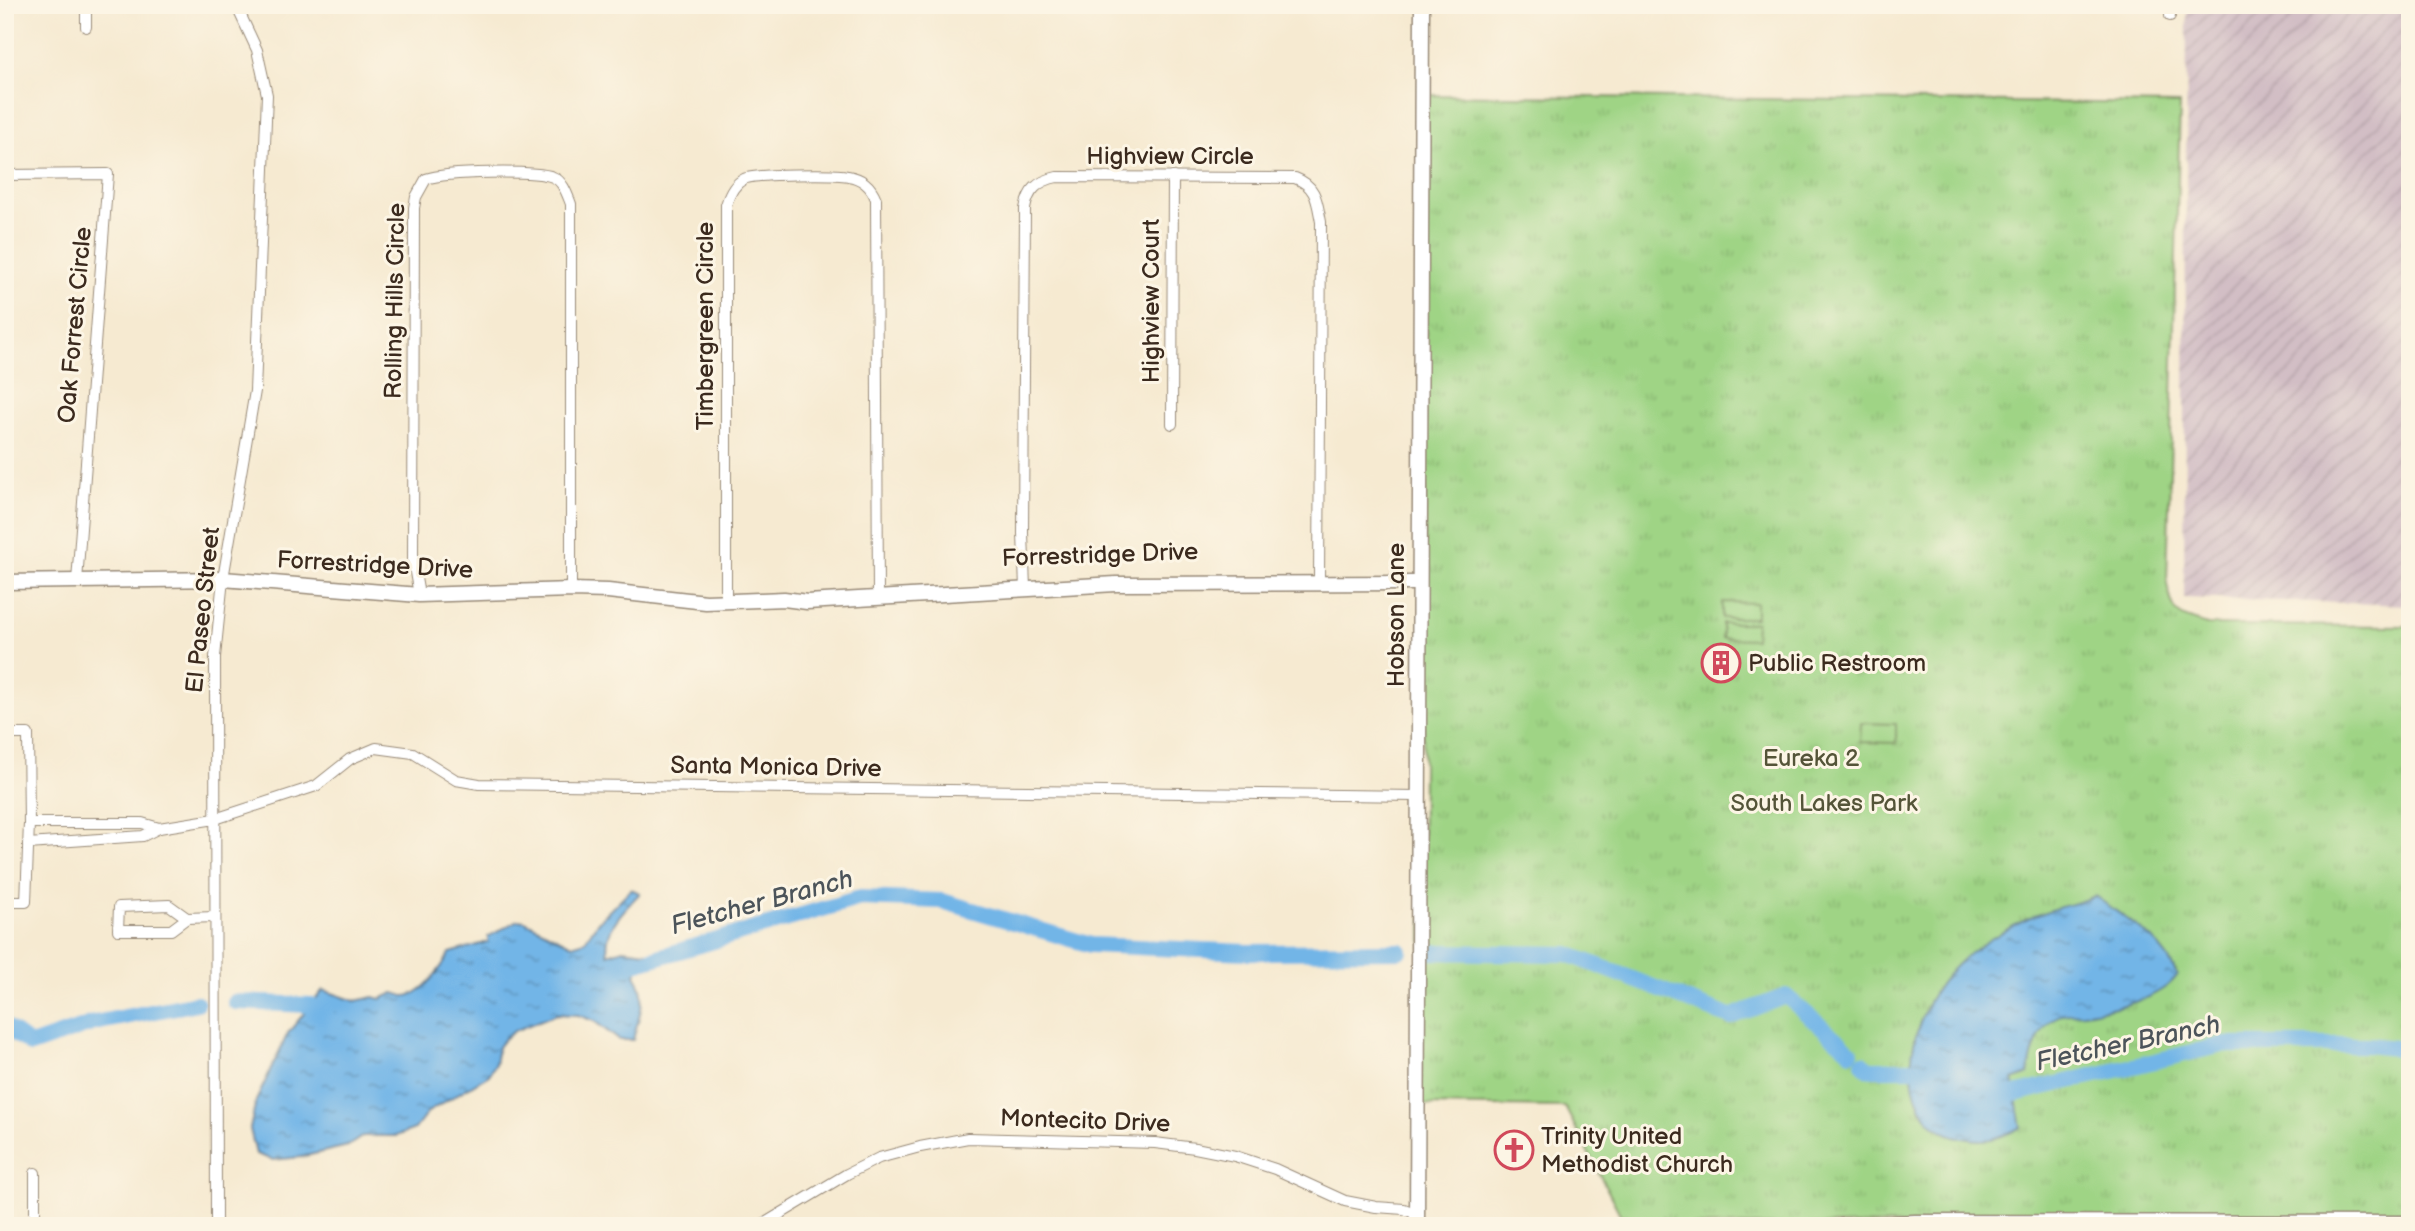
<svg xmlns="http://www.w3.org/2000/svg" width="2415" height="1231" font-family="'Balsamiq Sans',sans-serif">
	<defs>
		<pattern id="industrial-furrows" width="10" height="10" patternUnits="userSpaceOnUse" patternTransform="scale(1.75)"><rect width="10" height="10" fill="#d2bec5"/><path d="M-1 1l2-2M0 10L10 0M9 11l2-2" fill="none" stroke="#b5a3a9"/></pattern>
		<pattern id="park-tufts" width="24" height="20" patternUnits="userSpaceOnUse" patternTransform="scale(1.75)"><rect width="24" height="20" fill="#9fd485"/><path d="M3 7l-1-3M5 7V3M7 7l1-3M15 17l-1-3M17 17v-4M19 17l1-3" fill="none" stroke="#8ab672"/></pattern>
		<pattern id="water-ripples" width="26" height="14" patternUnits="userSpaceOnUse" patternTransform="scale(1.75)"><rect width="26" height="14" fill="#72b5e7"/><path d="M2 4q2-2 4 0t4 0M15 11q2-2 4 0t4 0" fill="none" stroke="#5f93bb"/></pattern>
	</defs>
	<rect width="100%" height="100%" fill="#fcf5e5"/>
	<filter id="ink" filterUnits="userSpaceOnUse"><feTurbulence type="fractalNoise" baseFrequency=".0143" numOctaves="2"/><feDisplacementMap in="SourceGraphic" scale="14" xChannelSelector="R" yChannelSelector="G"/><feConvolveMatrix kernelMatrix="1 2 1 2 8 2 1 2 1" color-interpolation-filters="sRGB"/></filter>
	<filter id="wash" filterUnits="userSpaceOnUse"><feTurbulence type="fractalNoise" baseFrequency=".00686" numOctaves="4" result="noise"/><feDisplacementMap in="SourceGraphic" scale="28" xChannelSelector="R" yChannelSelector="G"/><feGaussianBlur stdDeviation="1.57" result="paint"/><feColorMatrix in="noise" values="0 0 0 0 0 0 0 0 0 0 0 0 0 0 0 0 0 1.4 0 .05"/><feComposite in="paint" operator="in"/></filter>
	<g filter="url(#wash)">
		<rect width="100%" height="100%" fill="#f6ead1"/>
		<polygon fill="url(#industrial-furrows)" points="2187,5 2410,5 2410,605 2184,598"/>
		<path fill="url(#park-tufts)" stroke="#6d7f52" stroke-width="2" d="M1427 95 2180 104 2167 583C2174 617 2175 614 2207 625L2410 626V1222L1626 1226 1565 1107 1421 1105Z"/>
		<g fill="#9fd485" stroke="#6d7f52" stroke-width="2">
			<polygon points="1722,602 1756,603 1756,618 1722,618"/>
			<polygon points="1722,623 1756,623 1755,639 1722,638"/>
			<polygon points="1861,723 1896,724 1896,743 1860,742"/>
		</g>
		<g fill="url(#water-ripples)" stroke="#567082" stroke-width="2">
			<path d="M631 889 640 893C624 910 603 929 608 954L623 949 647 952 635 975C650 997 638 1016 633 1040H619L594 1021 578 1015 556 1014 514 1031 505 1038 498 1047 495 1064 489 1075 428 1112 415 1129 396 1136H363L348 1146 301 1157 273 1160 256 1154 250 1129 256 1101 288 1033 323 990 355 1001 374 997 381 999 394 993C395 993 403 996 405 996 423 995 442 967 450 953L488 942V937L518 920 525 921 572 945 585 941 598 922Z"/>
			<path d="M2095 896C2124 918 2165 940 2177 976 2158 1001 2114 1008 2083 1013 2075 1014 2064 1013 2056 1017 2038 1027 2031 1055 2029 1074L2013 1080 2021 1127C1997 1140 1983 1144 1955 1136 1940 1132 1926 1120 1920 1106 1898 1057 1923 996 1961 961 1983 941 2018 922 2045 912 2062 906 2079 903 2095 896Z"/>
		</g>
		<g fill="none" stroke-linecap="round" stroke-linejoin="round">
			<g stroke="#72b5e7" stroke-width="16">
				<polyline points="1430,952 1568,954 1730,1017 1786,996 1851,1052"/>
				<polyline points="621,968 860,898 942,901 1091,945 1247,952 1400,951"/>
				<polyline points="235,1002 311,1005 327,1016"/>
				<polyline points="5,1026 31,1045 94,1023 197,1003"/>
				<polyline points="1863,1063 1868,1069 1915,1069 1930,1074"/>
				<polyline points="1995,1093 2006,1096 2223,1045 2369,1045 2410,1050"/>
			</g>
		</g>
	</g>
	<g filter="url(#ink)">
		<g fill="none" stroke-linecap="round" stroke-linejoin="round">
			<defs>
				<g id="street">
					<polyline points="86,5 86,27"/>
					<polyline points="2170,16 2170,5"/>
					<polyline points="5,175 108,174 77,581"/>
					<polyline points="1172,424 1173,177"/>
					<path d="M1025 589 1023 533 1025 209C1028 190 1038 181 1057 177L1295 178C1317 186 1317 202 1321 222L1319 583"/>
					<path d="M419 595 413 561 414 208 416 197 426 179C446 172 533 170 553 177 563 181 567 194 571 204V590"/>
					<path d="M726 602V205C729 195 734 184 744 179 754 174 835 173 848 176 862 178 871 186 876 199L878 597"/>
					<polyline points="5,734 28,734 29,823 26,902 5,902"/>
					<polyline points="29,823 142,823 159,828"/>
					<polyline points="28,844 143,836 159,828 215,819 316,786 350,759 376,748 413,753 456,780 479,784 1417,796"/>
					<polyline points="187,918 169,905 119,907 118,930 171,930 187,918 215,917"/>
					<polyline points="35,1226 35,1173"/>
					<polyline points="216,1226 215,657 223,579 255,391 267,95 257,50 236,5"/>
					<polyline points="760,1226 847,1174 879,1158 920,1147 968,1138 1155,1143 1195,1148 1235,1156 1275,1169 1345,1201 1376,1207 1404,1209 1417,1214"/>
				</g>
				<g id="secondary">
					<polyline points="5,582 223,579 419,595 571,590 608,591 706,602 784,599 807,602 1116,584 1419,583"/>
					<polyline points="1417,1226 1422,5"/>
					<polyline points="1841,1226 1915,1222 2410,1223"/>
				</g>
			</defs>
			<use href="#street" stroke="#988a78" stroke-width="12"/>
			<use href="#secondary" stroke="#988a78" stroke-width="17"/>
			<use href="#street" stroke="#fff" stroke-width="10"/>
			<use href="#secondary" stroke="#fff" stroke-width="14"/>
		</g>
	</g>
	<defs>
		<symbol id="building-ring" viewBox="-11 -11 22 22"><circle r="9.5" fill="#fcf5e5" stroke="#d1495b" stroke-width="1.5"/><path d="M-4-6H4V6H1V3H-1V6H-4ZM-2.5-4.3h1.7v1.8h-1.7ZM.8-4.3h1.7v1.8H.8ZM-2.5-1h1.7V.8h-1.7ZM.8-1h1.7V.8H.8Z" fill="#d1495b"/></symbol>
		<symbol id="church-ring" viewBox="-11 -11 22 22"><circle r="9.5" fill="#fcf5e5" stroke="#d1495b" stroke-width="1.5"/><path d="M-1.2-6h2.4v3.5h3.3v2.4h-3.3V6h-2.4V-.1h-3.3v-2.4h3.3Z" fill="#d1495b"/></symbol>
	</defs>
	<g fill-rule="evenodd">
		<use href="#building-ring" x="1699" y="641" width="44" height="44"/>
		<use href="#church-ring" x="1492" y="1128" width="44" height="44"/>
	</g>
	<g text-anchor="middle" dominant-baseline="central" stroke-width="6" stroke-linejoin="round" paint-order="stroke">
		<g font-size="24" fill="#3b2a1e" stroke="#fcf5e5">
			<text x="1170" y="156">Highview Circle</text>
			<text transform="translate(395 301) rotate(-89)">Rolling Hills Circle</text>
			<text transform="translate(1151 301) rotate(-90)">Highview Court</text>
			<text transform="translate(75 325) rotate(-85)">Oak Forrest Circle</text>
			<text transform="translate(705 326) rotate(-90)">Timbergreen Circle</text>
			<text transform="translate(1100 555) rotate(-2)">Forrestridge Drive</text>
			<text transform="translate(375 565) rotate(3)">Forrestridge Drive</text>
			<text transform="translate(203 610) rotate(-84)">El Paseo Street</text>
			<text transform="translate(1396 615) rotate(-90)">Hobson Lane</text>
			<text transform="translate(776 767) rotate(1)">Santa Monica Drive</text>
			<text transform="translate(1085 1121) rotate(2)">Montecito Drive</text>
		</g>
		<g font-size="24" fill="#3b2a1e" stroke="#fcf5e5" text-anchor="start">
			<text x="1748" y="663">Public Restroom</text>
			<text x="1541" y="1136">Trinity United<tspan x="1541" dy="28">Methodist Church</tspan></text>
		</g>
		<g font-size="24" fill="#545438" stroke="#fcf5e5">
			<text x="1811" y="758">Eureka 2</text>
			<text x="1824" y="803">South Lakes Park</text>
		</g>
		<g font-size="26" font-style="italic" fill="#4c545a" stroke="#fcf5e5">
			<text transform="translate(762 903) rotate(-15)">Fletcher Branch</text>
			<text transform="translate(2128 1044) rotate(-12)">Fletcher Branch</text>
		</g>
	</g>
	<rect width="2415" height="1231" fill="none" stroke="#fcf5e5" stroke-width="28"/>
</svg>
